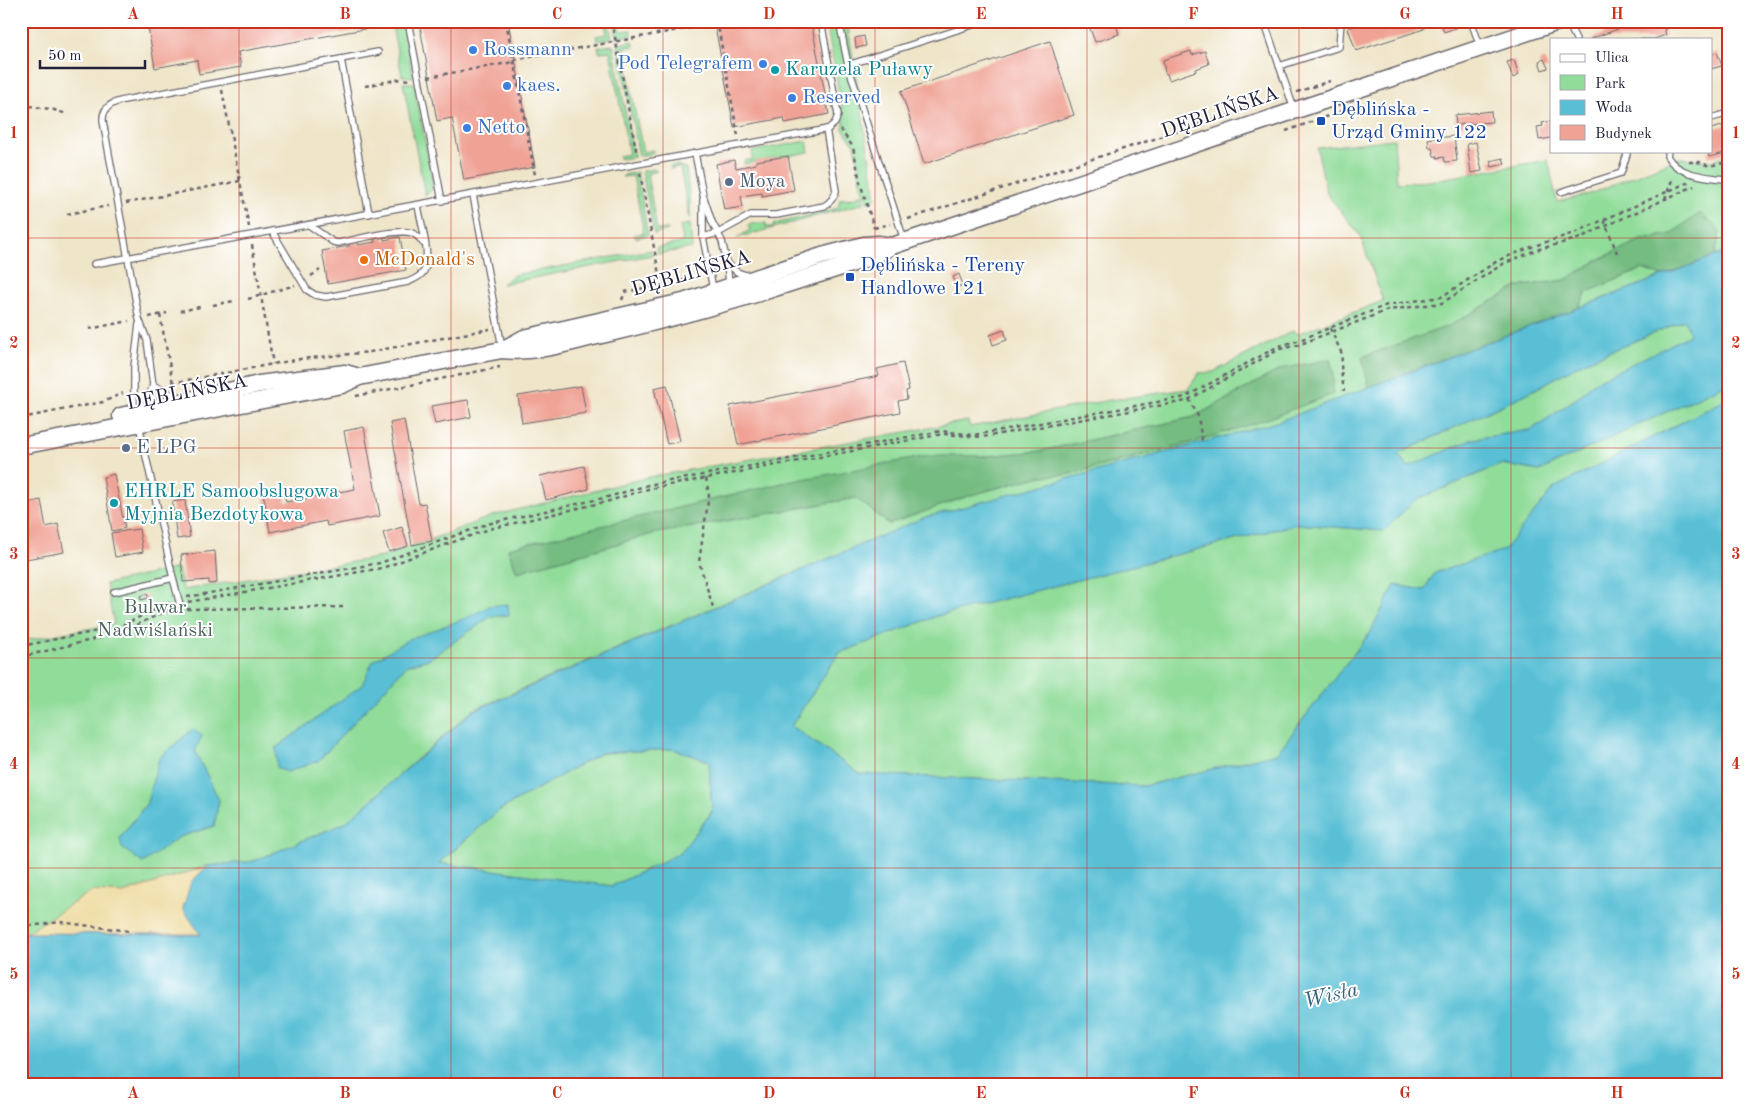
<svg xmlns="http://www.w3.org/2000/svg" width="1750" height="1106" font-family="'Old Standard TT',serif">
	<rect width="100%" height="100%" fill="#fff"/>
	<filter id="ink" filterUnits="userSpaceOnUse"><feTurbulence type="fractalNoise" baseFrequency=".02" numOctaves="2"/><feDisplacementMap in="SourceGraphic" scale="10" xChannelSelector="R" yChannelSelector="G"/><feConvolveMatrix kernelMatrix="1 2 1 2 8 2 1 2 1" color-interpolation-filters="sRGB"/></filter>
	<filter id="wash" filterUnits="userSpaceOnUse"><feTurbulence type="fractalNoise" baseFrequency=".0096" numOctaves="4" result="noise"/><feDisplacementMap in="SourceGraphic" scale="20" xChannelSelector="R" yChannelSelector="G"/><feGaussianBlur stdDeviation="1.12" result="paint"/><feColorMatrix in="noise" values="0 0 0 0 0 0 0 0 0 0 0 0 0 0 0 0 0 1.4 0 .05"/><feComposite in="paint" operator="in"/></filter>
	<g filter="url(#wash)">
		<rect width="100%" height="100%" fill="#efe5c9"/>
		<g fill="#90dc99" stroke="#597f6a" fill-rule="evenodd">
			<polygon points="391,21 403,21 413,77 402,76"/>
			<polygon points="604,21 608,21 612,38 597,41 596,36 607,34"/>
			<polygon points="614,21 618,21 620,31 631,30 632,35 617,37"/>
			<polygon points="826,21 847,21 876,199 867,202 861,182 855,145 843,129 844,120"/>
			<polygon points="633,41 634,46 623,48 643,152 653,150 653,152 651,154 639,156 618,44"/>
			<polygon points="613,45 634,157 621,159 619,156 629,154 610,51 599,52 598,47"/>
			<polygon points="403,83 414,83 433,183 432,190 425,195"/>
			<path d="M1394 139 1397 183 1429 181 1548 160 1557 202 1587 195 1680 158 1711 161 1729 156V251L1715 256 1720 231 1700 214 1671 234 1641 240 1602 258 1565 280 1517 287 1449 326 1363 357 1369 387 1277 422 923 518 473 710 345 823 254 861 208 866 123 893 92 891 26 933H21V641L114 624 106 584 178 568 183 590 383 557 417 544 432 541V539L492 516 649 477 968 421 970 427 1104 401 1188 389 1199 373 1213 372 1293 331 1297 334 1383 301 1360 235 1327 194 1317 148ZM1281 369 1193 442 1066 475 1041 476 971 495 889 524 856 498 652 534 517 572 508 549 787 482 986 456 1041 451 1194 417ZM490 606 508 615 490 617 429 659 407 665 318 761 276 748C345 697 414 646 490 606ZM193 729 195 751 219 800 214 826 179 837 143 862 120 838 147 803 159 758Z"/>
			<polygon points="807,141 809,152 744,164 744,161 753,159 752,151"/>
			<polygon points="677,165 686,169 690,202 690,219 680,167 670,169 671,166"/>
			<polygon points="654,169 657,171 647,174 657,230 668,229 668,230 654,234 642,171"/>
			<polygon points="637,172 648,235 636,238 633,235 644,233 633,176 622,177 624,175"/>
			<polygon points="862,195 864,203 737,238 750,230 748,225 755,223 766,223 766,227 774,227 774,224 835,209 839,205 840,199 857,198 857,196"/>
			<polygon points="690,224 692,248 658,254 656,248 681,243 683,239 680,226"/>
			<polygon points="651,250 652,255 502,284 514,275"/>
			<polygon points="1643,269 1662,276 1578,308 1587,292"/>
			<polygon points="1685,320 1691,335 1591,384 1580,396 1531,430 1473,439 1408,467 1398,454 1528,393 1584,362"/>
			<polygon points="1729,383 1729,398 1554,488 1504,551 1435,573 1424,590 1395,585 1369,634 1277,753 1144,786 859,774 791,726 839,653 937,616 1297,524 1384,531 1415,500 1502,464 1539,471"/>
			<polygon points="673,749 709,761 712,811 681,853 612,886 439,864 498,811 601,753"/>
		</g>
		<g fill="#74bc81" stroke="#4b6f5e">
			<polygon points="1700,213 1720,231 1715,256 1662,276 1642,269 1587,292 1578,308 1369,387 1362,357 1449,326 1517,287 1565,280 1602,258 1641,240 1671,234"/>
			<polygon points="1330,359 1333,371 1333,394 1259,422 1193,442 1066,475 1041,476 971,495 889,524 856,498 652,534 517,572 508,548 787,482 928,456 986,456 1041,451 1194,417 1281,369"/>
		</g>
		<polygon fill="#eeda9e" stroke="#887e6c" points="208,866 191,882 183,909 201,934 26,933 92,891 123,893"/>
		<g fill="#58bfd5" stroke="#3d7088" fill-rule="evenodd">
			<path d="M1729 251V383L1539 471 1502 464 1415 500 1384 531 1297 524 937 616 839 653 791 726 860 774 1144 786 1277 753 1369 634 1395 585 1424 590 1435 573 1504 550 1554 488 1729 398V1085H21V933L201 935 183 909 191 882 208 866 254 861 345 823 473 711 923 518 1277 422ZM1685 320 1690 335 1591 384 1580 396 1531 430 1473 439 1408 467 1398 454 1528 393 1584 362ZM673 749 709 761 712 812 680 853 612 886 439 863 498 811 601 753Z"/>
			<polygon points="508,604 509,615 490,617 429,659 407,665 318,761 287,772 277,768 276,748 362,685 373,661 407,640 466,618 490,606"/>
			<polygon points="193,729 202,736 195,751 219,800 214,826 179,837 143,863 122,848 120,838 147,803 159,758"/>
		</g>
		<g id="blocks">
			<g fill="#f0a294">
				<polygon points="147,21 380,21 381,26 238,52 241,67 199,74 197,60 155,68"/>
				<polygon points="419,21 508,21 535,167 464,180 452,118 437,121"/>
				<polygon points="714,21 811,21 829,114 785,123 784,118 734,127"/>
				<polygon points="1093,21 1115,21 1119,34 1095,42 1088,23"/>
				<polygon points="1369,21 1422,21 1424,29 1356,51 1348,28"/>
				<polygon points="1440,21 1456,21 1458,27 1444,32"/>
				<polygon points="1641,21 1666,21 1668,28 1664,29 1666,35 1654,39 1590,39"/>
				<polygon points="864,36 866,46 856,48 855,38"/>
				<polygon points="1050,41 1074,115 924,164 901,91"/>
				<polygon points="1191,51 1192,55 1205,51 1209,64 1196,69 1196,71 1169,80 1167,74 1165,73 1163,60"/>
				<polygon points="1717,52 1722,66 1711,69 1711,54"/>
				<polygon points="1544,59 1548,68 1542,70 1539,61"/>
				<polygon points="1514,60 1519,75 1513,78 1507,62"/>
				<polygon points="1491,111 1492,122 1456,125 1455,115"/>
				<polygon points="1551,121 1551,138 1539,140 1537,127 1543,126 1542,123"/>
				<polygon points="1729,124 1729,152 1709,157 1707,151 1711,151 1711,129"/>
				<polygon points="1454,136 1457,161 1445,162 1444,157 1437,158 1437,156 1434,156 1432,148 1429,148 1428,139"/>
				<polygon points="1476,142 1482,171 1471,173 1467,144"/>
				<polygon points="788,156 794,190 762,196 762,193 741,196 743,207 724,210 716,164 734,160 736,168 756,164 756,161"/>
				<polygon points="1503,158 1505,164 1492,167 1490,161"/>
				<polygon points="383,237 384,240 400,237 406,270 328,284 322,251 349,246 349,243 358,242 358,245 375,242 374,238"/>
				<polygon points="959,274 963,285 957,287 953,277"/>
				<polygon points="1004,330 1007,340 993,345 990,335"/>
				<polygon points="903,363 909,390 906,391 907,399 898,401 900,412 738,445 730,406 879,376 877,369"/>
				<polygon points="667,385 680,441 667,444 654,388"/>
				<polygon points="581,386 586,413 522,423 518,396"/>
				<polygon points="468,400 471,417 435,424 431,406"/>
				<polygon points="404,420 419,504 425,503 432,541 412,545 390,423"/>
				<polygon points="364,427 380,516 327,526 326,521 270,532 263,492 283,488 286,502 355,489 344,431"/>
				<polygon points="584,466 589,489 546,500 540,476"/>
				<polygon points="114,474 125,528 112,531 103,477"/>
				<polygon points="41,500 46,527 58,524 64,552 21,560 21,504"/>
				<polygon points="185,500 190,537 177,539 172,502"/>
				<polygon points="402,527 408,546 389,552 383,533"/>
				<polygon points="139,529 143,552 115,557 111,533"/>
				<polygon points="215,551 217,583 209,584 209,580 183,582 181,555"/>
				<polygon points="147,594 149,598 141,600 140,596"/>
			</g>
		</g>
	</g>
	<g filter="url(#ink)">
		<use href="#blocks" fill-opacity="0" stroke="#6a666d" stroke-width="1"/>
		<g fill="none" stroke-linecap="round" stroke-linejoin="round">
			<defs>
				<g id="lane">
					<polyline points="408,21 442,201"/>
					<polyline points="839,21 848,65 904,240"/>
					<polyline points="1264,21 1294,109"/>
					<polyline points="1471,21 1480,46"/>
					<polyline points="1567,21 1576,39"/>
					<polyline points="341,59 378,52"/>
					<polyline points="848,65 985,21"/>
					<polyline points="1279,66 1339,47 1341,21"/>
					<polyline points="1711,118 1729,113"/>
					<path d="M1668 151 1667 156C1679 177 1707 176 1729 180"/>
					<polyline points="695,153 703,195 712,222 722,241 727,263 737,272 749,276"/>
					<polyline points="1561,192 1621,173 1627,154 1626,151"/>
					<polyline points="473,195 502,347"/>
					<polyline points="703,200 703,237 713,289"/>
					<path d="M309 225 333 242 338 243C354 240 397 228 412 233 417 235 420 238 423 243"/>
					<path d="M272 231 307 290 315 295 326 297 408 282C414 279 421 277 424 271 432 258 420 220 418 205"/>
					<path d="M703 237 718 233 751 215H776L824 206C831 202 834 198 836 191L826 129"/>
					<polyline points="727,263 729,284"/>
					<polyline points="94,264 828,129 835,123 838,115 821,21"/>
					<path d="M177 397 153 385 147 340 139 319 103 121C102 102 120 101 135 98L341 59 369 214"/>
					<polyline points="143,406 147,402 153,385"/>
					<polyline points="136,411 134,406 134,367 139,324"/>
					<polyline points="139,425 173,578 180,605"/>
					<polyline points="114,592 173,578"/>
				</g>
				<g id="secondary">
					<polyline points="502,350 524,338 683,302 822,256 864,245 878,244 891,246"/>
					<polyline points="121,416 259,384 345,373 359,377"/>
					<path d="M21 446 342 385 359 377 502 350C537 354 573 341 606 334 672 318 736 301 800 280 832 270 863 262 892 246L1561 21"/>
				</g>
			</defs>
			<use href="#lane" stroke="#6a666d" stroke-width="8"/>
			<use href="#secondary" stroke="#6a666d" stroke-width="19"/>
			<g stroke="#6a666d" stroke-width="2.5" stroke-dasharray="4 4" stroke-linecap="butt">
				<polyline points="506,21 535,175"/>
				<polyline points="612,21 637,155"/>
				<polyline points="717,21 738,136"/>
				<polyline points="1580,26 1595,21"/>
				<polyline points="514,60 717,23"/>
				<polyline points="428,77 514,62"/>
				<polyline points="365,86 400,79 411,80"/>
				<polyline points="222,90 249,227"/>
				<polyline points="1297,92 1330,81"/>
				<polyline points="21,105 51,109 67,114"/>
				<polyline points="840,129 853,147 860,182 874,228"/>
				<polyline points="1286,131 1342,111"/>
				<polyline points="1689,162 1699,162 1709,166 1729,162"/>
				<polyline points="640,173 661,285"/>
				<polyline points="1665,199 1673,177"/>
				<polyline points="126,203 240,181"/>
				<polyline points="67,214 108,206"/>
				<polyline points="908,219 1280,98"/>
				<polyline points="1604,220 1617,253"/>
				<polyline points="874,228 890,224"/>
				<polyline points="252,245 273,364"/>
				<polyline points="311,276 320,270"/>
				<polyline points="248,299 295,285"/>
				<polyline points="622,300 625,292 702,276"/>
				<polyline points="213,305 234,301"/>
				<polyline points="180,311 200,307"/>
				<polyline points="160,315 173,383"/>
				<polyline points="149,317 167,313"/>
				<polyline points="1330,328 1342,354 1341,371 1344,391"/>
				<polyline points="89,329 129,321"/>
				<polyline points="172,383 300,359 370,352 490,329"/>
				<polyline points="356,396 500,367"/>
				<polyline points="1189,399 1198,416 1202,441"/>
				<polyline points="21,418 103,402 123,393"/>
				<polyline points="706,478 709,495 699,562 713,607"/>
				<polyline points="187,597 380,563 487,524 608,497 648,485 941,431 974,435 1185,397 1279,346 1297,341 1387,305 1441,297 1499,260 1534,246 1574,233 1689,182"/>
				<polyline points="188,602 382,568 489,529 609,501 648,489 943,434 983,437 1186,401 1280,349 1298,345 1388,310 1442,303 1503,264 1536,250 1577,239 1694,186"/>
				<polyline points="187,609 347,607"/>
				<polyline points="21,646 118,627 170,603"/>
				<polyline points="21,657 116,634 171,609"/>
				<polyline points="21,927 60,922 129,931"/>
			</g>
			<use href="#lane" stroke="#fff" stroke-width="5.5"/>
			<use href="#secondary" stroke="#fff" stroke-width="16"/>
		</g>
	</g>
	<path fill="none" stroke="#c8321e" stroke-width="1" stroke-opacity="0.55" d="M239 21V1085M451 21V1085M663 21V1085M875 21V1085M1087 21V1085M1299 21V1085M1511 21V1085M21 238H1729M21 448H1729M21 658H1729M21 868H1729"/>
	<g fill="#3f7fe0" stroke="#fff" stroke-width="2">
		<circle cx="473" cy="50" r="5"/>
		<circle cx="763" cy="64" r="5"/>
		<circle cx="507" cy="86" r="5"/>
		<circle cx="792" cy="98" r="5"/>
		<circle cx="467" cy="128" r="5"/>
	</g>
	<g fill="#0f9aa8" stroke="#fff" stroke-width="2">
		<circle cx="775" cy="70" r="5"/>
		<circle cx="114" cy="503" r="5"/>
	</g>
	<g fill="#1a4fb4" stroke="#fff" stroke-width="2">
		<rect x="1316" y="116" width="10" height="10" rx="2.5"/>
		<rect x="845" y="272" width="10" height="10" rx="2.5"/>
	</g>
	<g fill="#5c6f8a" stroke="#fff" stroke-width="2">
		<circle cx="729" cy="182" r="5"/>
		<circle cx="126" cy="448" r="5"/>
	</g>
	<circle fill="#e8710a" stroke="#fff" stroke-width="2" cx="364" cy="260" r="5"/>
	<g text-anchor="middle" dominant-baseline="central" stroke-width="4" stroke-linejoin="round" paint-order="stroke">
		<g font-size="20" fill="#366cbe" stroke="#fff" text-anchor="start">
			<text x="483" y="50">Rossmann</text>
			<text x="753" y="64" text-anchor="end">Pod Telegrafem</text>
			<text x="517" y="86">kaes.</text>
			<text x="802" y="98">Reserved</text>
			<text x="477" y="128">Netto</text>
		</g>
		<g font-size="20" fill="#0d838f" stroke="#fff" text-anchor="start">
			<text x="785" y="70">Karuzela Puławy</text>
			<text x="124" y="492">EHRLE Samoobslugowa<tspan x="124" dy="23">Myjnia Bezdotykowa</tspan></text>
		</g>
		<g font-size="20" fill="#164399" stroke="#fff" text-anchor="start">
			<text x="1331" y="110">Dęblińska -<tspan x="1331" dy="23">Urząd Gminy 122</tspan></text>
			<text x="860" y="266">Dęblińska - Tereny<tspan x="860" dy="23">Handlowe 121</tspan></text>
		</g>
		<g font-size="20" fill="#22223b" stroke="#fff">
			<text transform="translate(1220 113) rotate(-19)">DĘBLIŃSKA</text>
			<text transform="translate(691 274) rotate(-16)">DĘBLIŃSKA</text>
			<text transform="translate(187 393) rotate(-11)">DĘBLIŃSKA</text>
		</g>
		<g font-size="20" fill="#4e5e75" stroke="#fff" text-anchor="start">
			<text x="739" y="182">Moya</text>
			<text x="136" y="448">E LPG</text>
		</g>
		<g font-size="20" fill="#c56008" stroke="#fff" text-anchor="start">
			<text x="374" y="260">McDonald's</text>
		</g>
		<g font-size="20" fill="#48635c" stroke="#fff">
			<text x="155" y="608">Bulwar<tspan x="155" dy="23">Nadwiślański</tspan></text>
		</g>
		<g font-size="21" font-style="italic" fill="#386179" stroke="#fff">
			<text transform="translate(1331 996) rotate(-13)">Wisła</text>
		</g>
	</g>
	<rect width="1750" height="1106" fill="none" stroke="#fff" stroke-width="55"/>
	<rect x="1550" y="38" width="162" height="115" fill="#ffffff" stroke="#a7a7b1"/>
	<rect x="1560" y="54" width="25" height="8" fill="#ffffff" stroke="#a7a7b1"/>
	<text x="1595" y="62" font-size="15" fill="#22223b">Ulica</text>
	<rect x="1560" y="75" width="25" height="15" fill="#90dc99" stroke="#a7a7b1"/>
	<text x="1595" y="88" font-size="15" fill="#22223b">Park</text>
	<rect x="1560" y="100" width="25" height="15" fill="#58bfd5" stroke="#a7a7b1"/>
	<text x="1595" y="112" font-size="15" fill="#22223b">Woda</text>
	<rect x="1560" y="125" width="25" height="15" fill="#f0a294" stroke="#a7a7b1"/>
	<text x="1595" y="138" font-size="15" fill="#22223b">Budynek</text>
	<path d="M40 60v8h105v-8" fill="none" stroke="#22223b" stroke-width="2.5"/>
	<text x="48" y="60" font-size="15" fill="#22223b" stroke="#ffffff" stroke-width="4" paint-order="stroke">50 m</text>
	<rect x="28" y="28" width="1694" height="1050" fill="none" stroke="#c8321e" stroke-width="2"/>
	<g font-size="16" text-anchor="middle" font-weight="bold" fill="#c8321e">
		<text x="133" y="19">A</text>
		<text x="345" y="19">B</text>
		<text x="557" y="19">C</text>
		<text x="769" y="19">D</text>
		<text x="981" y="19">E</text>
		<text x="1193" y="19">F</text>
		<text x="1405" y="19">G</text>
		<text x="1617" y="19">H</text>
		<text x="14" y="138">1</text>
		<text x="1736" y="138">1</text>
		<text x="14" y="348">2</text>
		<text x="1736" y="348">2</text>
		<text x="14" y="559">3</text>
		<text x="1736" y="559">3</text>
		<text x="14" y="769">4</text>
		<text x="1736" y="769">4</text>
		<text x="14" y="979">5</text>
		<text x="1736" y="979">5</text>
		<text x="133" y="1098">A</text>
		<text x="345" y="1098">B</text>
		<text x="557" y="1098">C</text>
		<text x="769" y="1098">D</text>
		<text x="981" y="1098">E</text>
		<text x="1193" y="1098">F</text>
		<text x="1405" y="1098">G</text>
		<text x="1617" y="1098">H</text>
	</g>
</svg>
